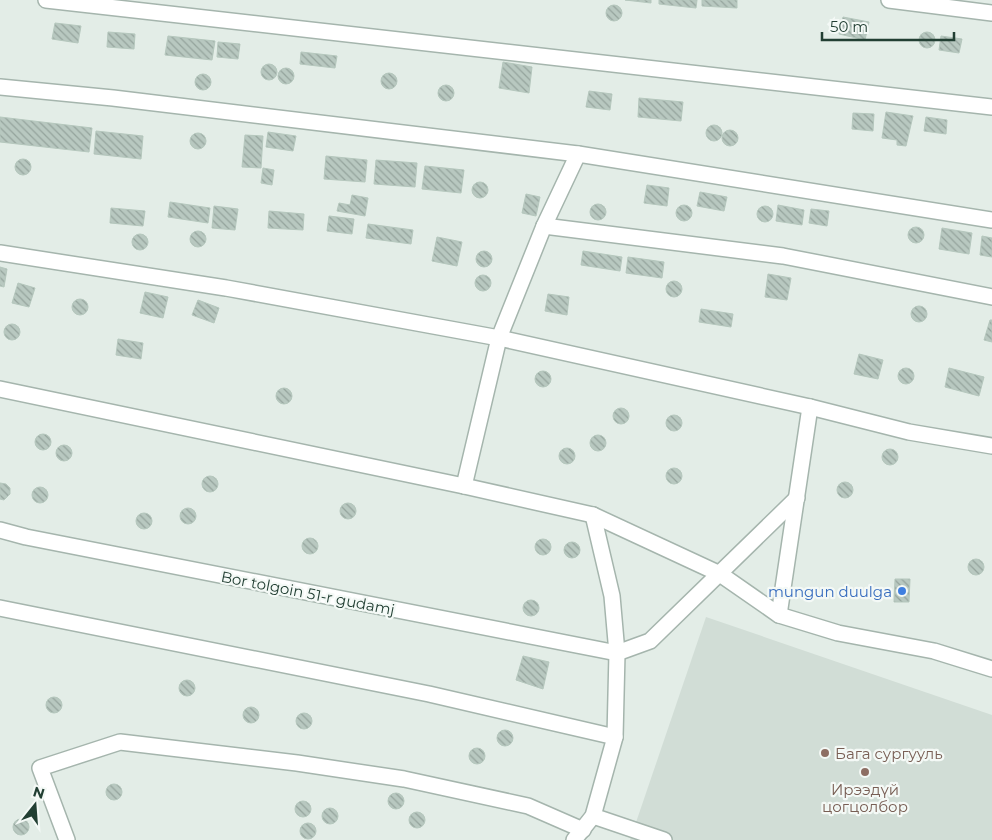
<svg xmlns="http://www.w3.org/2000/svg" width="992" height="840" font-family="Montserrat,sans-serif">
	<defs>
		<pattern id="building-back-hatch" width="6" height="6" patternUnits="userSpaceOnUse" patternTransform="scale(1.25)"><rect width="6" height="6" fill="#b8c8c0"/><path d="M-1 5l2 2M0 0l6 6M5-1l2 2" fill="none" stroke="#95a49d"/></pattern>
	</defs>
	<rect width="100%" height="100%" fill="#e3ede7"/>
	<polygon fill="#d1ddd6" points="706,617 992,715 992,840 630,840"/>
	<g fill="url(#building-back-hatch)" stroke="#b5c7bd">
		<polygon points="625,0 651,0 651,3"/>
		<polygon points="659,0 697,0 696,8 659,4"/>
		<polygon points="702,0 737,0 737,8 702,6"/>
		<circle cx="614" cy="13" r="8"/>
		<polygon points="843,17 869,22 865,40 839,34"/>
		<polygon points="55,23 81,26 78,43 52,39"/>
		<circle cx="927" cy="40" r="8"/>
		<polygon points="108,32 135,34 134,49 107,47"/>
		<polygon points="168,36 215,41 212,60 165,55"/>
		<polygon points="941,36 962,39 959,53 939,50"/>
		<polygon points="218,42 240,44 238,59 217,57"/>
		<polygon points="301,52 337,56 335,68 300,64"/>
		<polygon points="503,62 532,67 529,93 499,88"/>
		<circle cx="269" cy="72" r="8"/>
		<circle cx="286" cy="76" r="8"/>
		<circle cx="389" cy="81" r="8"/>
		<circle cx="203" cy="82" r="8"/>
		<circle cx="446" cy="93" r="8"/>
		<polygon points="589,91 612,94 610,110 586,107"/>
		<polygon points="639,98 683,102 681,121 638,117"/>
		<polygon points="886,112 913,116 906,146 897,145 897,140 882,138"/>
		<polygon points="853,113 874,114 873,131 852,129"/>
		<polygon points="0,117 92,128 89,152 0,142"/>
		<polygon points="926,117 947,120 946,134 924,131"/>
		<circle cx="714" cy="133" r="8"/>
		<circle cx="730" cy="138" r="8"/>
		<polygon points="96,131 143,136 141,159 94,154"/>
		<polygon points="268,132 296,136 293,151 266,147"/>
		<circle cx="198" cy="141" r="8"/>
		<polygon points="245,135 263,136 261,168 242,167"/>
		<polygon points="326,156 367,160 365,182 324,179"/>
		<circle cx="23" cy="167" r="8"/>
		<polygon points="376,160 417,163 415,187 374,184"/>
		<polygon points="425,166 464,170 461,193 422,189"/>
		<polygon points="263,168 274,170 272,185 261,183"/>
		<circle cx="480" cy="190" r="8"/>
		<polygon points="647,185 669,188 667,206 644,203"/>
		<polygon points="700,192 727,197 724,211 697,206"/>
		<polygon points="526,194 540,197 536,216 522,213"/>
		<polygon points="352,195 368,198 365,216 337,211 339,203 350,205"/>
		<polygon points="170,202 210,208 208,223 168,217"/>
		<circle cx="598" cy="212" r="8"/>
		<circle cx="684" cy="213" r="8"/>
		<polygon points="778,205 804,210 802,225 776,221"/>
		<circle cx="765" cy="214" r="8"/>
		<polygon points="214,206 238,209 235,230 212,228"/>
		<polygon points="111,208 145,211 143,226 110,223"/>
		<polygon points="811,209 829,211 827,226 809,223"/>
		<polygon points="269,211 304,214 303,230 268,228"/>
		<polygon points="329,216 354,219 352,234 327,231"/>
		<polygon points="368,224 413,230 411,244 366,238"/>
		<circle cx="916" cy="235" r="8"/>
		<polygon points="942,228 972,233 969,254 939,249"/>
		<circle cx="198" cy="239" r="8"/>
		<circle cx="140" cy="242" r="8"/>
		<polygon points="982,236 992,238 992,257 980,255"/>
		<polygon points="437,237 462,242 457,266 432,261"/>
		<circle cx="484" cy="259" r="8"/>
		<polygon points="583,251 622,257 620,271 581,265"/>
		<polygon points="628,257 664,262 662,278 626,273"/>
		<polygon points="0,267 7,269 4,287 0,286"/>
		<polygon points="768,274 791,278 787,300 765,297"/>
		<circle cx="483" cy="283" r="8"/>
		<circle cx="674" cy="289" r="8"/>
		<polygon points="18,283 35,288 29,307 12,303"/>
		<polygon points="145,292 168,297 163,318 140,313"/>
		<polygon points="548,294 569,297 567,315 545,311"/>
		<circle cx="80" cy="307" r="8"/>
		<polygon points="198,300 219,308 214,323 192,315"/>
		<circle cx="919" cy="314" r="8"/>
		<polygon points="701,309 733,314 731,327 699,322"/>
		<polygon points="990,320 992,320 992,342 984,340"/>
		<circle cx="12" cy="332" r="8"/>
		<polygon points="118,339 143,343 141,359 116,355"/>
		<polygon points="859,354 883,360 878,379 854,374"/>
		<polygon points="949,368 984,377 979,396 945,387"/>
		<circle cx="906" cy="376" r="8"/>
		<circle cx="543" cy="379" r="8"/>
		<circle cx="284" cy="396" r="8"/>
		<circle cx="621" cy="416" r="8"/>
		<circle cx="674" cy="423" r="8"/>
		<circle cx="43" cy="442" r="8"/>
		<circle cx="598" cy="443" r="8"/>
		<circle cx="64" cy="453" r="8"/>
		<circle cx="567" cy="456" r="8"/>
		<circle cx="890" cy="457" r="8"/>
		<circle cx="674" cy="476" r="8"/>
		<circle cx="210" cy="484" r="8"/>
		<circle cx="845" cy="490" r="8"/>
		<polygon points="0,483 6,484 10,488 10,494 4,500 0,499"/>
		<circle cx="40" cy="495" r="8"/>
		<circle cx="348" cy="511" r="8"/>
		<circle cx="188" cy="516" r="8"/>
		<circle cx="144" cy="521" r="8"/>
		<circle cx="310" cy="546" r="8"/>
		<circle cx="543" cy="547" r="8"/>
		<circle cx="572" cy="550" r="8"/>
		<circle cx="976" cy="567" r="8"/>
		<polygon points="895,579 910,579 909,602 894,602"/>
		<circle cx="531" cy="608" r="8"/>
		<polygon points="523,656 549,662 543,689 516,680"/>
		<circle cx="187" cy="688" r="8"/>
		<circle cx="54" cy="705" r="8"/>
		<circle cx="251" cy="715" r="8"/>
		<circle cx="304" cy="721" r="8"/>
		<circle cx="505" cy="738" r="8"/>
		<circle cx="477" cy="756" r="8"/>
		<circle cx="114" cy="792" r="8"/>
		<circle cx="396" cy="801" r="8"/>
		<circle cx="303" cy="809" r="8"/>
		<circle cx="330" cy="816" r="8"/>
		<circle cx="417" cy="820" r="8"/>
		<circle cx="21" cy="827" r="8"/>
		<circle cx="308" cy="831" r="8"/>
	</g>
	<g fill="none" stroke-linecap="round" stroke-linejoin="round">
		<defs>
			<g id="minor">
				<polyline points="46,0 992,107"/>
				<polyline points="889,0 992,13"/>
				<polyline points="0,87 113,98 578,154 992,220"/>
				<polyline points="544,226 783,256 992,297"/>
				<polyline points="0,253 226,288 499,338 810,407 909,432 992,446"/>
				<polyline points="0,389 464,486 593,515 720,574 779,615 838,633 934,651 992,669"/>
				<polyline points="464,486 499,338 544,226 578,154"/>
				<polyline points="0,530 26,537 617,653 650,641 797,498"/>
				<polyline points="0,608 429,694 615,737"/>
				<polyline points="779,615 810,407"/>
				<polyline points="593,816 664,840"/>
				<polyline points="67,840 40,768 120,742 297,763 404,779 528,806 583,830"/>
				<polyline points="574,840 593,816 615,737 617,653 612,596 593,515"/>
			</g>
		</defs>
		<use href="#minor" stroke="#a5b5ad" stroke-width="18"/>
		<use href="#minor" stroke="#fff" stroke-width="15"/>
	</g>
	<circle fill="#3f7fe0" stroke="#f4f9f6" stroke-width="2" cx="902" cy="591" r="5"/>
	<g fill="#8d6e63" stroke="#f4f9f6" stroke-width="2">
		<circle cx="825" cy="753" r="5"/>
		<circle cx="865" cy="772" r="5"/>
	</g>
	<g text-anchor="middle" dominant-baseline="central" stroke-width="4.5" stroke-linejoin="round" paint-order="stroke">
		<g font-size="15" fill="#366cbe" stroke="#f4f9f6" text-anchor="end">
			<text x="892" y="591">mungun duulga</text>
		</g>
		<g font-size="15" fill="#223f33" stroke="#f4f9f6">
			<text transform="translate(308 593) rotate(11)">Bor tolgoin 51-r gudamj</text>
		</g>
		<g font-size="15" fill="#785e54" stroke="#f4f9f6" text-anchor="start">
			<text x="835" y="753">Бага сургууль</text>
			<text x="865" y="789" text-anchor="middle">Ирээдүй<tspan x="865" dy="17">цогцолбор</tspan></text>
		</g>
	</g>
	<g transform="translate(35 805) rotate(17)" stroke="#f4f9f6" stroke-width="4" paint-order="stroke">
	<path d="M0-4L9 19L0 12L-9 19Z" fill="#223f33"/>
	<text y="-8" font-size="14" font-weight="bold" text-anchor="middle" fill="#223f33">N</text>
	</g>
	<path d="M822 32v8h132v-8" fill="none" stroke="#223f33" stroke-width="2.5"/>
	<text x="830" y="32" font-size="15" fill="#223f33" stroke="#f4f9f6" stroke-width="4" paint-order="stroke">50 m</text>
</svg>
